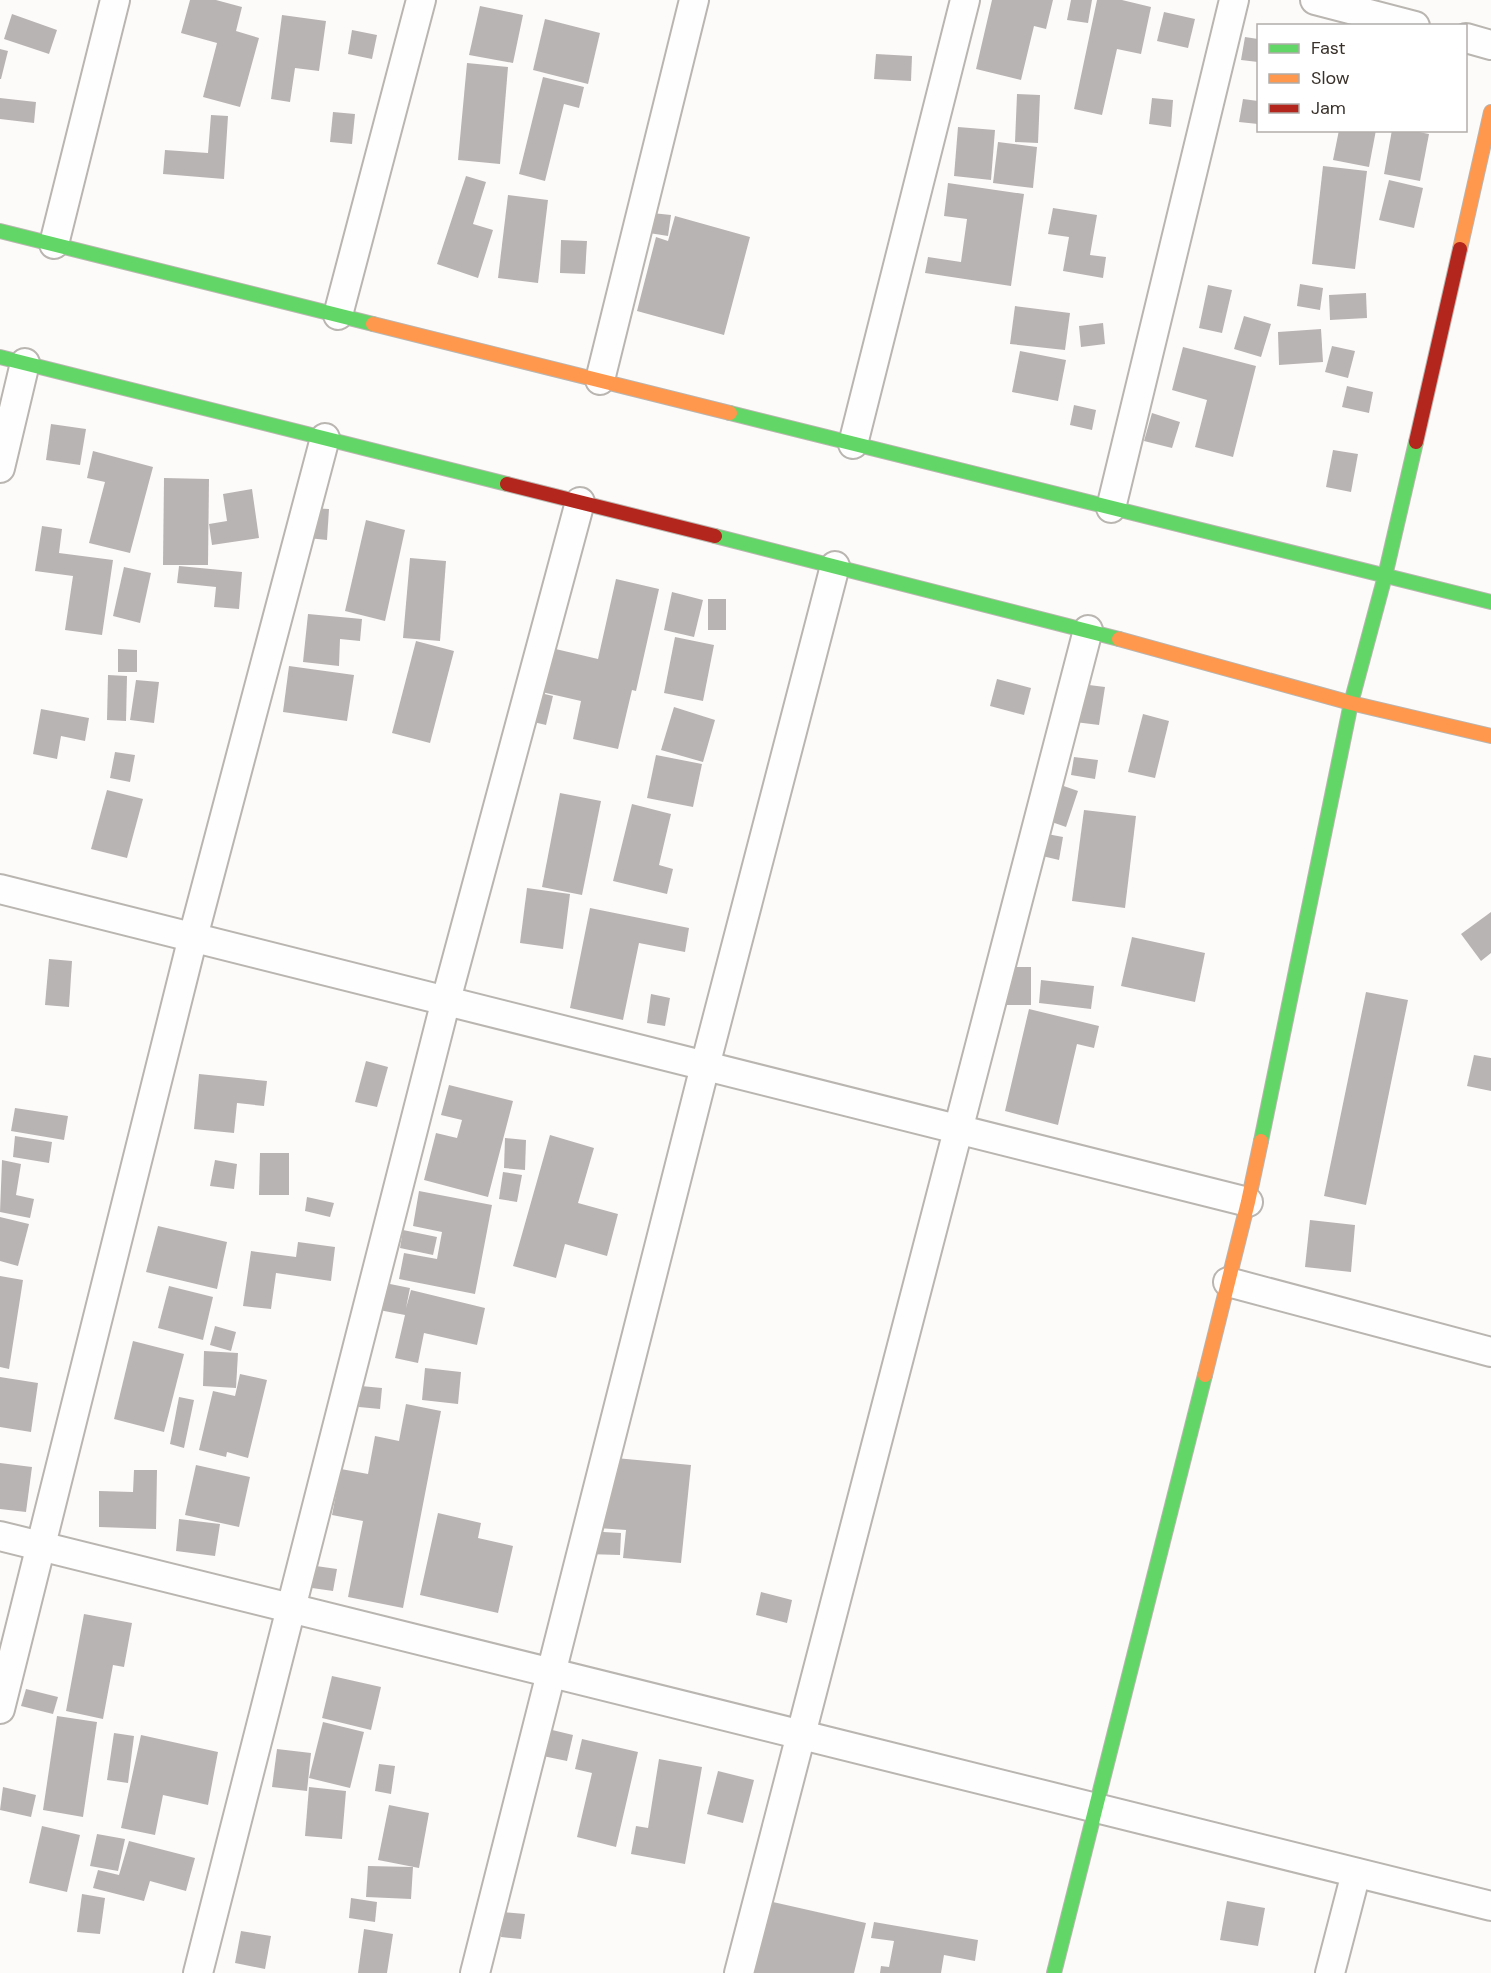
<svg xmlns="http://www.w3.org/2000/svg" width="1491" height="1973" font-family="'DM Sans',sans-serif">
	<rect width="100%" height="100%" fill="#fdfbf9"/>
	<g fill="#b9b4b4">
		<polygon points="190,0 216,0 242,7 236,31 259,38 240,107 203,97 217,43 181,33"/>
		<polygon points="992,0 1053,0 1046,29 1034,26 1021,80 976,69"/>
		<polygon points="1071,0 1092,0 1088,23 1067,20"/>
		<polygon points="1097,0 1122,0 1151,7 1141,54 1117,49 1102,115 1074,109"/>
		<polygon points="480,6 523,15 513,63 469,55"/>
		<polygon points="1164,12 1195,19 1188,48 1157,41"/>
		<polygon points="12,14 57,30 49,54 4,39"/>
		<polygon points="282,15 326,21 319,71 295,68 290,102 271,99"/>
		<polygon points="545,19 600,33 588,84 533,70"/>
		<polygon points="352,30 377,35 372,59 348,54"/>
		<polygon points="1245,37 1258,39 1258,62 1241,60"/>
		<polygon points="0,49 8,51 1,79 0,79"/>
		<polygon points="876,54 912,56 911,81 874,79"/>
		<polygon points="467,63 508,67 500,164 458,160"/>
		<polygon points="543,77 584,87 579,108 564,104 545,181 519,174"/>
		<polygon points="1017,94 1040,95 1038,143 1015,142"/>
		<polygon points="0,98 36,102 34,123 0,119"/>
		<polygon points="1152,98 1173,100 1171,127 1149,124"/>
		<polygon points="1243,99 1258,101 1258,124 1239,122"/>
		<polygon points="333,112 355,114 352,144 330,142"/>
		<polygon points="211,115 228,116 224,179 163,174 165,150 208,153"/>
		<polygon points="958,127 995,130 991,180 954,176"/>
		<polygon points="1339,130 1376,130 1369,167 1333,160"/>
		<polygon points="1392,130 1409,130 1429,134 1420,181 1384,174"/>
		<polygon points="998,142 1037,147 1033,188 993,183"/>
		<polygon points="1323,166 1367,171 1355,269 1312,264"/>
		<polygon points="466,176 486,182 473,224 493,230 478,278 437,264"/>
		<polygon points="1389,180 1423,188 1414,228 1379,220"/>
		<polygon points="948,183 1024,194 1011,286 925,273 928,257 961,262 967,219 944,216"/>
		<polygon points="508,195 548,200 538,283 498,278"/>
		<polygon points="1053,208 1097,215 1090,255 1106,257 1103,278 1063,271 1069,237 1048,234"/>
		<polygon points="652,213 671,215 668,236 649,233"/>
		<polygon points="675,216 750,237 724,335 637,311 656,237 668,241"/>
		<polygon points="561,240 587,241 585,274 560,273"/>
		<polygon points="1300,284 1323,288 1320,310 1297,306"/>
		<polygon points="1208,285 1232,290 1222,333 1199,328"/>
		<polygon points="1366,293 1367,318 1330,320 1329,295"/>
		<polygon points="1015,306 1070,313 1065,350 1010,344"/>
		<polygon points="1244,316 1271,324 1261,357 1234,349"/>
		<polygon points="1103,323 1105,344 1081,347 1079,326"/>
		<polygon points="1321,329 1323,362 1279,365 1278,332"/>
		<polygon points="1332,346 1355,351 1348,378 1325,372"/>
		<polygon points="1183,347 1256,366 1233,457 1195,447 1207,400 1172,390"/>
		<polygon points="1020,351 1066,360 1058,401 1012,392"/>
		<polygon points="1347,386 1373,392 1369,413 1342,407"/>
		<polygon points="1074,405 1096,410 1092,430 1070,425"/>
		<polygon points="1152,413 1180,422 1172,448 1144,441"/>
		<polygon points="51,424 86,429 80,465 46,460"/>
		<polygon points="1333,450 1358,454 1351,492 1326,487"/>
		<polygon points="93,451 153,467 130,553 89,543 105,482 87,478"/>
		<polygon points="164,478 209,479 208,565 163,565"/>
		<polygon points="252,489 259,538 212,545 209,524 227,521 223,494"/>
		<polygon points="310,508 329,509 327,540 308,538"/>
		<polygon points="366,520 405,530 385,621 345,611"/>
		<polygon points="42,526 62,529 59,553 113,560 102,635 65,630 73,576 35,571"/>
		<polygon points="410,558 446,561 440,641 403,638"/>
		<polygon points="179,566 242,572 239,609 214,607 216,587 177,583"/>
		<polygon points="124,567 151,573 140,623 113,616"/>
		<polygon points="616,579 659,589 636,691 632,690 618,749 573,739 581,701 533,690 543,646 598,659"/>
		<polygon points="672,592 703,600 694,637 664,630"/>
		<rect x="708" y="599" width="18" height="31"/>
		<polygon points="308,614 362,619 360,641 340,639 339,666 303,662"/>
		<polygon points="675,637 714,645 703,701 664,693"/>
		<polygon points="416,641 454,651 430,743 392,733"/>
		<polygon points="118,649 137,650 137,672 118,672"/>
		<polygon points="289,666 354,675 347,721 283,712"/>
		<polygon points="108,675 127,676 126,721 107,720"/>
		<polygon points="997,679 1031,688 1024,715 990,706"/>
		<polygon points="136,680 159,682 154,723 130,720"/>
		<polygon points="1081,684 1105,687 1099,725 1075,722"/>
		<polygon points="532,691 553,696 546,725 525,720"/>
		<polygon points="674,707 715,720 703,762 661,750"/>
		<polygon points="41,709 89,718 85,741 61,736 57,759 33,754"/>
		<polygon points="1143,714 1169,721 1155,778 1128,772"/>
		<polygon points="115,752 135,755 130,782 110,778"/>
		<polygon points="656,755 702,764 693,807 647,798"/>
		<polygon points="1074,757 1098,760 1095,779 1071,775"/>
		<polygon points="1058,784 1078,791 1066,827 1046,820"/>
		<polygon points="107,790 143,799 127,858 91,849"/>
		<polygon points="560,793 601,801 582,895 542,887"/>
		<polygon points="632,804 671,814 659,865 673,869 667,894 613,881"/>
		<polygon points="1084,810 1136,816 1125,908 1072,901"/>
		<polygon points="1042,833 1063,837 1059,860 1038,855"/>
		<polygon points="527,888 570,894 563,949 520,943"/>
		<polygon points="590,908 689,928 685,952 639,943 623,1020 570,1008"/>
		<polygon points="1491,912 1491,953 1481,961 1461,934"/>
		<polygon points="1132,937 1205,953 1195,1002 1121,986"/>
		<polygon points="49,959 72,961 69,1007 45,1005"/>
		<rect x="1001" y="967" width="30" height="38"/>
		<polygon points="1041,980 1094,986 1091,1009 1039,1003"/>
		<polygon points="1366,992 1408,1000 1366,1205 1324,1196"/>
		<polygon points="651,994 670,998 665,1026 647,1023"/>
		<polygon points="1029,1009 1099,1026 1094,1048 1077,1044 1058,1125 1005,1111"/>
		<polygon points="1474,1055 1491,1058 1491,1091 1467,1086"/>
		<polygon points="366,1061 388,1067 377,1107 355,1102"/>
		<polygon points="199,1074 267,1081 264,1106 237,1103 234,1133 194,1129"/>
		<polygon points="449,1085 513,1101 488,1197 424,1180 436,1133 457,1138 462,1120 441,1115"/>
		<polygon points="15,1108 68,1116 64,1140 11,1131"/>
		<polygon points="550,1135 594,1148 578,1203 618,1214 607,1256 565,1244 556,1278 513,1266"/>
		<polygon points="15,1136 52,1142 49,1163 13,1157"/>
		<polygon points="505,1138 526,1140 525,1170 504,1168"/>
		<polygon points="260,1153 289,1153 289,1195 259,1195"/>
		<polygon points="2,1160 21,1164 16,1195 34,1199 30,1218 0,1212"/>
		<polygon points="215,1160 237,1164 234,1189 210,1186"/>
		<polygon points="503,1172 522,1175 517,1202 499,1199"/>
		<polygon points="419,1191 492,1205 475,1294 399,1279 404,1253 437,1259 442,1232 413,1226"/>
		<polygon points="307,1197 334,1203 330,1217 305,1211"/>
		<polygon points="0,1217 29,1224 18,1266 0,1261"/>
		<polygon points="1310,1220 1355,1225 1351,1272 1305,1267"/>
		<polygon points="158,1226 227,1242 217,1289 146,1272"/>
		<polygon points="403,1230 437,1237 433,1255 400,1248"/>
		<polygon points="298,1242 335,1247 331,1281 276,1273 271,1309 243,1306 251,1251 296,1257"/>
		<polygon points="0,1276 23,1280 9,1369 0,1367"/>
		<polygon points="385,1283 410,1288 406,1308 411,1290 485,1308 477,1345 424,1333 418,1363 395,1358 405,1315 379,1310"/>
		<polygon points="169,1286 213,1297 203,1340 158,1328"/>
		<polygon points="215,1326 236,1332 231,1351 210,1345"/>
		<polygon points="133,1341 184,1354 164,1432 114,1419"/>
		<polygon points="204,1351 238,1353 236,1388 203,1386"/>
		<polygon points="425,1368 461,1372 458,1404 422,1400"/>
		<polygon points="240,1374 267,1380 248,1458 227,1452 226,1457 199,1450 213,1391 235,1396"/>
		<polygon points="0,1377 38,1383 31,1432 0,1427"/>
		<polygon points="361,1386 382,1388 380,1409 359,1407"/>
		<polygon points="179,1397 194,1400 184,1448 170,1444"/>
		<polygon points="406,1404 441,1411 403,1608 348,1597 363,1521 332,1515 341,1469 368,1474 375,1436 399,1441"/>
		<polygon points="605,1457 691,1465 681,1563 623,1558 626,1530 598,1528"/>
		<polygon points="0,1463 32,1467 26,1512 0,1509"/>
		<polygon points="196,1465 250,1477 239,1527 185,1515"/>
		<polygon points="134,1470 157,1470 156,1529 99,1527 99,1491 133,1492"/>
		<polygon points="438,1513 481,1523 478,1538 513,1546 498,1613 420,1595"/>
		<polygon points="179,1519 220,1524 215,1556 176,1551"/>
		<polygon points="586,1531 621,1533 620,1555 586,1554"/>
		<polygon points="316,1566 337,1569 333,1591 312,1588"/>
		<polygon points="761,1592 792,1600 787,1623 756,1615"/>
		<polygon points="84,1614 132,1623 124,1667 113,1665 103,1719 66,1711"/>
		<polygon points="332,1676 381,1687 371,1730 322,1718"/>
		<polygon points="26,1689 58,1697 53,1714 21,1706"/>
		<polygon points="57,1716 97,1722 83,1817 43,1810"/>
		<polygon points="323,1722 364,1732 350,1788 309,1778"/>
		<polygon points="544,1728 573,1735 567,1761 538,1755"/>
		<polygon points="114,1733 134,1736 128,1783 107,1780"/>
		<polygon points="141,1735 218,1752 208,1805 163,1795 155,1835 121,1828"/>
		<polygon points="582,1739 638,1752 616,1847 577,1837 592,1773 575,1769"/>
		<polygon points="277,1749 311,1753 307,1791 272,1787"/>
		<polygon points="659,1759 702,1767 685,1864 631,1854 636,1826 648,1828"/>
		<polygon points="379,1764 395,1766 391,1794 375,1791"/>
		<polygon points="718,1771 754,1780 743,1823 707,1814"/>
		<polygon points="3,1787 36,1795 31,1817 0,1810"/>
		<polygon points="309,1787 346,1791 342,1839 305,1836"/>
		<polygon points="389,1805 429,1813 419,1868 378,1860"/>
		<polygon points="42,1826 80,1835 67,1892 29,1883"/>
		<polygon points="97,1834 125,1839 118,1871 90,1866"/>
		<polygon points="129,1841 195,1858 186,1891 150,1881 144,1901 93,1888 98,1870 119,1875"/>
		<polygon points="368,1866 413,1867 411,1899 366,1897"/>
		<polygon points="82,1894 105,1898 100,1934 77,1932"/>
		<polygon points="351,1898 377,1902 375,1922 349,1918"/>
		<polygon points="764,1900 866,1923 854,1973 749,1973"/>
		<polygon points="1227,1901 1265,1908 1258,1946 1220,1940"/>
		<polygon points="503,1912 525,1914 521,1939 501,1937"/>
		<polygon points="874,1922 978,1940 975,1961 944,1955 941,1973 880,1973 881,1966 889,1967 894,1941 871,1938"/>
		<polygon points="364,1929 393,1934 387,1973 358,1973"/>
		<polygon points="241,1931 271,1936 265,1969 235,1963"/>
	</g>
	<g fill="none" stroke-linecap="round" stroke-linejoin="round">
		<defs>
			<g id="street">
				<polyline points="1315,0 1415,26"/>
				<polyline points="1466,38 1491,45"/>
				<polyline points="54,244 115,0"/>
				<polyline points="338,315 421,0"/>
				<polyline points="600,380 694,0"/>
				<polyline points="853,444 965,0"/>
				<polyline points="0,468 25,363"/>
				<polyline points="1111,508 1234,0"/>
				<polyline points="0,889 1248,1202"/>
				<polyline points="1228,1282 1491,1352"/>
				<polyline points="0,1536 1491,1906"/>
				<polyline points="0,1709 193,937 325,438"/>
				<polyline points="198,1973 446,1000 580,502"/>
				<polyline points="475,1973 705,1066 835,566"/>
				<polyline points="739,1973 1088,630"/>
				<polyline points="1330,1973 1356,1873"/>
			</g>
			<g id="fast">
				<polyline points="0,231 373,324"/>
				<polyline points="0,357 507,484"/>
				<polyline points="730,413 1491,602"/>
				<polyline points="715,536 1119,639"/>
				<polyline points="1261,1141 1351,703 1385,576 1416,442"/>
				<polyline points="1054,1973 1205,1375"/>
			</g>
			<g id="slow">
				<polyline points="1460,249 1491,112"/>
				<polyline points="373,324 730,413"/>
				<polyline points="1119,639 1351,703 1491,736"/>
				<polyline points="1205,1375 1248,1202 1261,1141"/>
			</g>
			<g id="jam">
				<polyline points="1416,442 1460,249"/>
				<polyline points="507,484 715,536"/>
			</g>
		</defs>
		<use href="#street" stroke="#b9b5b0" stroke-width="32"/>
		<use href="#fast" stroke="#b9b5b0" stroke-width="16"/>
		<use href="#slow" stroke="#b9b5b0" stroke-width="16"/>
		<use href="#jam" stroke="#b9b5b0" stroke-width="16"/>
		<use href="#street" stroke="#fffefe" stroke-width="28"/>
		<use href="#fast" stroke="#63d668" stroke-width="14"/>
		<use href="#slow" stroke="#ff974d" stroke-width="14"/>
		<use href="#jam" stroke="#b3261e" stroke-width="14"/>
	</g>
	<rect x="1257" y="24" width="210" height="108" fill="#ffffff" stroke="#b0adaa" stroke-width="1.5"/>
	<rect x="1269" y="44" width="30" height="9" fill="#63d668" stroke="#b0adaa" stroke-width="1.5"/>
	<text x="1311" y="54" font-size="18" fill="#39312a">Fast</text>
	<rect x="1269" y="74" width="30" height="9" fill="#ff974d" stroke="#b0adaa" stroke-width="1.5"/>
	<text x="1311" y="84" font-size="18" fill="#39312a">Slow</text>
	<rect x="1269" y="104" width="30" height="9" fill="#b3261e" stroke="#b0adaa" stroke-width="1.5"/>
	<text x="1311" y="114" font-size="18" fill="#39312a">Jam</text>
</svg>
